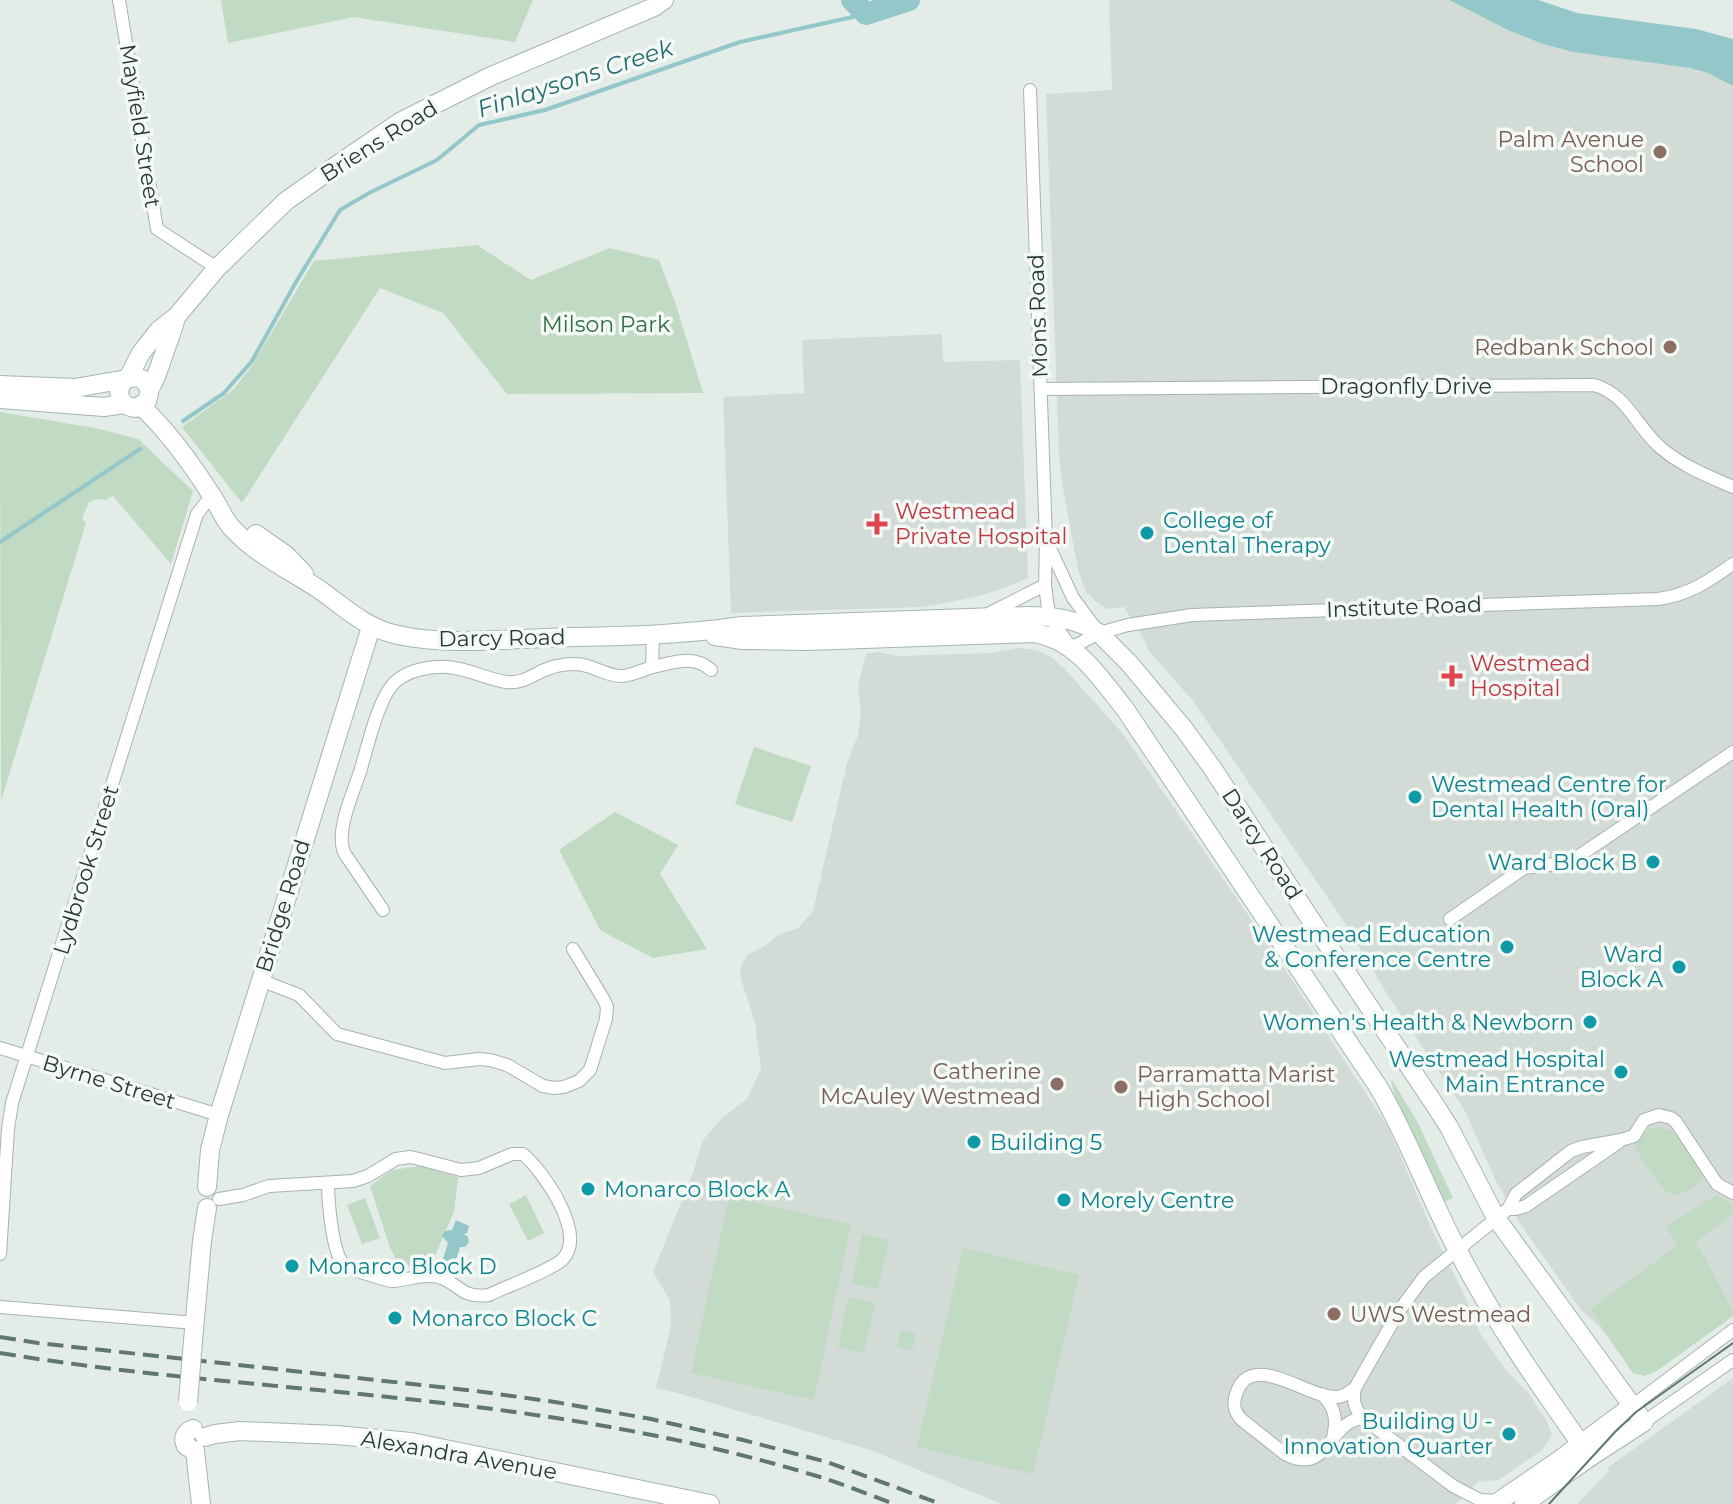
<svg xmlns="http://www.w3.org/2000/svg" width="1733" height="1504" font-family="Montserrat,sans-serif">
	<rect width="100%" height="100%" fill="#e4ece7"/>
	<g fill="#d2dbd6">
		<polygon points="1109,0 1449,0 1508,30 1543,44 1573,52 1690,68 1708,73 1733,86 1733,1316 1655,1372 1633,1373 1602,1329 1581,1310 1521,1225 1496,1181 1464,1109 1387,994 1345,923 1193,701 1149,651 1142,636 1124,607 1108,609 1100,605 1086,592 1078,570 1063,488 1059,455 1046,94 1112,90"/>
		<polygon points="942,334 943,362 1020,360 1028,578 1002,589 975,597 923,607 731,613 723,397 804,393 802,340"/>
		<polygon points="1018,648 1036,650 1051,657 1065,669 1123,734 1271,948 1388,1127 1432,1230 1466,1299 1480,1333 1505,1369 1529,1394 1546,1420 1552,1434 1543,1449 1499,1480 1478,1482 1456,1504 1002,1504 870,1450 681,1394 656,1388 671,1326 670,1300 653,1272 693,1173 703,1140 722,1118 747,1099 761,1069 755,1022 740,976 741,966 747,955 765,946 778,935 798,928 813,911 847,763 858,735 861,711 858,687 866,653 879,652 897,656 990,653"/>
		<polygon points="1733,1378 1733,1504 1577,1504 1609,1471 1607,1468"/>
	</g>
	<g fill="#c0dac4">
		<polygon points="221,0 533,0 515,42 354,17 228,43"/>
		<polygon points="477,245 531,280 610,248 659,260 676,305 703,393 507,394 443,313 380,288 242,503 182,427 234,389 253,364 314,261"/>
		<polygon points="0,412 100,429 138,439 193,491 171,564 113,496 105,500 98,499 89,502 82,518 86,523 1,801"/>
		<polygon points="754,747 811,766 792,822 735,804"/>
		<polygon points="615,812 678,845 660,874 707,949 653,958 600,930 559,850"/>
		<polygon points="1392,1080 1417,1121 1453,1198 1441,1203 1410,1126 1398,1105 1391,1081"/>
		<path d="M1660 1127 1674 1132 1704 1173 1702 1181C1694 1187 1683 1196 1672 1194 1662 1193 1642 1158 1635 1148 1635 1135 1647 1128 1660 1127Z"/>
		<polygon points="419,1166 458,1177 454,1212 433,1260 409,1266 396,1259 390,1248 370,1186 392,1170"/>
		<polygon points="526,1195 544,1233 528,1241 509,1204"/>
		<polygon points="1717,1195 1733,1206 1733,1215 1696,1241 1733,1312 1733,1316 1655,1372 1644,1376 1633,1373 1590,1309 1678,1245 1665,1227"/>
		<polygon points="729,1197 851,1224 814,1400 691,1373"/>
		<polygon points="365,1198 380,1238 362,1244 347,1205"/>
		<polygon points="862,1234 889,1240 878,1289 852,1284"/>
		<polygon points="963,1248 1079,1275 1033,1474 917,1447"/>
		<polygon points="848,1297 875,1303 864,1353 838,1347"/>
		<polygon points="901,1330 916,1334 912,1351 897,1347"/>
	</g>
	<g fill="#93c7ca">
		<polygon points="1449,0 1538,0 1577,13 1696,29 1733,39 1733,86 1708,73 1690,68 1573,52 1543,44 1508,30"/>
		<polygon points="456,1220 469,1226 467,1233 464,1234 468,1237 469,1242 465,1247 460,1247 454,1266 442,1262 448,1243 442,1236 445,1231 452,1230"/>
	</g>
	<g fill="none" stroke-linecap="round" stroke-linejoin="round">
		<g stroke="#93c7ca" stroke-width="4">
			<polyline points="183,421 224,393 252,361 296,282 340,210 369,193 437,160 479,125 545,110 740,42 866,14"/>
			<polyline points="0,542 140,449"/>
		</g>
		<polyline stroke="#93c7ca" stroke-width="22" points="852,0 866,14 909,0"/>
		<defs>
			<g id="street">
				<polyline points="119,0 157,229 217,268"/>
				<path d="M1030 90 1046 541 1045 585 1049 616 1071 648 1099 633 1128 625 1192 615 1658 599C1689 595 1709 581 1733 564"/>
				<path d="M1041 389 1594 385C1627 394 1637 428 1661 448 1682 466 1708 476 1733 487"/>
				<polyline points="1048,544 1073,598 1096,629"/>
				<polyline points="986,615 1045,585"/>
				<path d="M652 667C673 663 693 654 711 670"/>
				<path d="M383 910 345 854C334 834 353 793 360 772 367 749 378 698 395 682 408 670 430 666 447 667 467 668 486 679 506 682 526 685 538 669 557 666 566 664 578 663 587 666 598 669 611 677 623 676 632 675 643 670 652 667L653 634"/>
				<polyline points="1450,919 1524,868 1570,862 1733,752"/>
				<polyline points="260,980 299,995 337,1034 445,1063 479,1059 490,1060 507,1065 543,1086 554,1088 564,1087 579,1081 590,1070 606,1019 607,1007 604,1000 573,949"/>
				<polyline points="0,1048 219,1115"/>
				<path d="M219 1199 243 1195 269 1186 353 1181 368 1176 396 1159 410 1157 419 1159 461 1170 479 1168 512 1154H523C543 1171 587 1233 563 1259 552 1270 505 1287 489 1295 460 1299 460 1283 438 1277 424 1273 408 1280 394 1281 386 1281 378 1277 370 1275 361 1272 349 1270 342 1262 332 1249 328 1200 328 1183"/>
				<polyline points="1508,1209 1516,1209 1526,1206 1619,1142"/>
				<polyline points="0,1254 8,1129 12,1103 197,514 212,495"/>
				<polyline points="0,1307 195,1323"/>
				<path d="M1355 1388C1350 1392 1345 1396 1338 1397 1308 1400 1248 1345 1235 1398 1233 1407 1235 1413 1242 1420L1285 1454C1329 1477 1328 1421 1363 1418"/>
				<path d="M1321 1394C1336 1407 1337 1420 1333 1438"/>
				<polyline points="1632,1406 1733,1330"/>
				<polyline points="1644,1422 1733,1360"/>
				<path d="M1499 1501 1480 1500 1453 1486 1363 1418C1355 1409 1352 1401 1355 1388L1399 1311 1424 1277 1508 1209 1516 1194 1571 1151 1582 1147 1621 1140 1634 1136 1644 1120 1659 1115 1671 1118 1676 1122 1717 1184 1733 1193"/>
			</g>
			<g id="secondary">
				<polyline points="128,378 141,353 159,330 176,317 217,268 286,201 337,165 400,122 489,77 654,7 664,0"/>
				<path d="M0 385 75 388 138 377C149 382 151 391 147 401L136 408C121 407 114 393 124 381"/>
				<path d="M149 390C157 378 159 367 164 354 168 341 173 331 176 317"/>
				<polyline points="0,399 104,407 124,404"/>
				<path d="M141 406C167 430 193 466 212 496 219 506 223 518 231 527 256 555 290 570 320 590 347 609 365 628 398 635 443 645 497 640 543 638 610 636 676 636 742 626L1027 616C1054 616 1077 619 1099 633L1129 663 1184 729 1213 769 1307 914 1433 1102 1449 1127 1496 1218 1644 1422 1590 1457 1524 1504"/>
				<polyline points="256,534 286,555 304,574"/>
				<path d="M715 636 743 640 808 641 1034 633C1076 639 1100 678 1125 709L1379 1088C1409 1140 1429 1196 1457 1249 1495 1323 1542 1389 1590 1457"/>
				<polyline points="207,1187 210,1150 219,1115 371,627"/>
				<polyline points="193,1341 202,1241 207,1208"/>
				<path d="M193 1429C185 1432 182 1438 186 1446L195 1451"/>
				<polyline points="205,1437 215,1434 240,1431 336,1435 411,1442 710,1504"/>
				<polyline points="195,1451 201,1504"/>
				<polyline points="1495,1504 1558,1461 1632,1406"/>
			</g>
		</defs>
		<use href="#street" stroke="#a7b3ad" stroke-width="14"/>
		<use href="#secondary" stroke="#a4b6ae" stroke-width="20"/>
		<use href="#street" stroke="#fff" stroke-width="12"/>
		<use href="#secondary" stroke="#fff" stroke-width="18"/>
		<polyline stroke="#60776e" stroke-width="2" points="1549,1504 1615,1432 1636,1412 1733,1343"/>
		<g stroke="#60776e" stroke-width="4" stroke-dasharray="16 8" stroke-linecap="butt">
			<polyline points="0,1337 38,1343 476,1391 555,1402 651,1419 743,1440 827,1462 941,1504"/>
			<path d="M0 1353C157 1379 318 1387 476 1407 591 1421 709 1443 820 1477 845 1485 870 1495 894 1504"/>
		</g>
		<defs>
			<polyline id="secondary-bridge" points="188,1402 193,1341"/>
		</defs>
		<use href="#secondary-bridge" stroke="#a4b6ae" stroke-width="20" stroke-linecap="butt"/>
		<use href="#secondary-bridge" stroke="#fff" stroke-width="18"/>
	</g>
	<g fill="#8d6e63" stroke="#f4f9f6" stroke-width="3">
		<circle cx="1660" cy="152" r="8"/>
		<circle cx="1670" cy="347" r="8"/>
		<circle cx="1057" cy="1084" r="8"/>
		<circle cx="1121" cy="1087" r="8"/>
		<circle cx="1334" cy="1314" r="8"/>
	</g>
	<g fill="#e0444e" stroke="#f4f9f6" stroke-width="3">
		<path d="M873 512h8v8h8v8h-8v8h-8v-8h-8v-8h8z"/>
		<path d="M1448 664h8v8h8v8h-8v8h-8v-8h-8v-8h8z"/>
	</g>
	<g fill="#0f9aa8" stroke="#f4f9f6" stroke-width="3">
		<circle cx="1147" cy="533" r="8"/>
		<circle cx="1415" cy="797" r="8"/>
		<circle cx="1653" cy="862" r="8"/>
		<circle cx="1507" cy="947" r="8"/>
		<circle cx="1679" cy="967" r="8"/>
		<circle cx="1590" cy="1022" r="8"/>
		<circle cx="1621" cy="1072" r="8"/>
		<circle cx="974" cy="1142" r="8"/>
		<circle cx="588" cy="1189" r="8"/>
		<circle cx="1064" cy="1200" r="8"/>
		<circle cx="292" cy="1266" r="8"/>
		<circle cx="395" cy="1318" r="8"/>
		<circle cx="1509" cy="1434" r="8"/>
	</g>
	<g text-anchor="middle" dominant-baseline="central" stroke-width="7" stroke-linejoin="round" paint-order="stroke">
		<g font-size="22" fill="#253b33" stroke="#f4f9f6">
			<text transform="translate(140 126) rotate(81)">Mayfield Street</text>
			<text transform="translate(379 141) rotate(-32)">Briens Road</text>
			<text transform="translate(1038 316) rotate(-92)">Mons Road</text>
			<text x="1406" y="386">Dragonfly Drive</text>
			<text transform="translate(1404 607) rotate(-2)">Institute Road</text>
			<text transform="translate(502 638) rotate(-1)">Darcy Road</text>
			<text transform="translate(1262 844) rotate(57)">Darcy Road</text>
			<text transform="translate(86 870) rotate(-73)">Lydbrook Street</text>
			<text transform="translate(283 906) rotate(-73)">Bridge Road</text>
			<text transform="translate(109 1082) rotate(17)">Byrne Street</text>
			<text transform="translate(459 1455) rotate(10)">Alexandra Avenue</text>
		</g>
		<g font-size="22" fill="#785e54" stroke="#f4f9f6" text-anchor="end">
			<text x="1644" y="139">Palm Avenue<tspan x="1644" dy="25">School</tspan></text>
			<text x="1654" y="347">Redbank School</text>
			<text x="1041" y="1071">Catherine<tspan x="1041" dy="25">McAuley Westmead</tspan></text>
			<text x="1137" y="1074" text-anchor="start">Parramatta Marist<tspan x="1137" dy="25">High School</tspan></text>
			<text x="1350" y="1314" text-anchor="start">UWS Westmead</text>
		</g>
		<g font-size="22" fill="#346d45" stroke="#f4f9f6">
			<text x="606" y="324">Milson Park</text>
		</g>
		<g font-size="22" fill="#be3a42" stroke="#f4f9f6" text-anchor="start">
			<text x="895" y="511">Westmead<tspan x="895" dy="25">Private Hospital</tspan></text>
			<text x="1470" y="663">Westmead<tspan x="1470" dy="25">Hospital</tspan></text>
		</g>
		<g font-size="22" fill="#0d838f" stroke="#f4f9f6" text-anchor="start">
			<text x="1163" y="520">College of<tspan x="1163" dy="25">Dental Therapy</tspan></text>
			<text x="1431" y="784">Westmead Centre for<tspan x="1431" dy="25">Dental Health (Oral)</tspan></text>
			<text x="1637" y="862" text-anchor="end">Ward Block B</text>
			<text x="1491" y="934" text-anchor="end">Westmead Education<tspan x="1491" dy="25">&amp; Conference Centre</tspan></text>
			<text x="1663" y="954" text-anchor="end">Ward<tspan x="1663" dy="25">Block A</tspan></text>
			<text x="1574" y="1022" text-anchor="end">Women's Health &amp; Newborn</text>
			<text x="1605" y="1059" text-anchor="end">Westmead Hospital<tspan x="1605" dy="25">Main Entrance</tspan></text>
			<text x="990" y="1142">Building 5</text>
			<text x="604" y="1189">Monarco Block A</text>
			<text x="1080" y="1200">Morely Centre</text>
			<text x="308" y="1266">Monarco Block D</text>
			<text x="411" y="1318">Monarco Block C</text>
			<text x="1493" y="1421" text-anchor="end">Building U -<tspan x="1493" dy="25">Innovation Quarter</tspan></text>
		</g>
		<g font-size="24" font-style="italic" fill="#266c70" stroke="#f4f9f6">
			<text transform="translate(575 78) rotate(-18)">Finlaysons Creek</text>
		</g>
	</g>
</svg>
